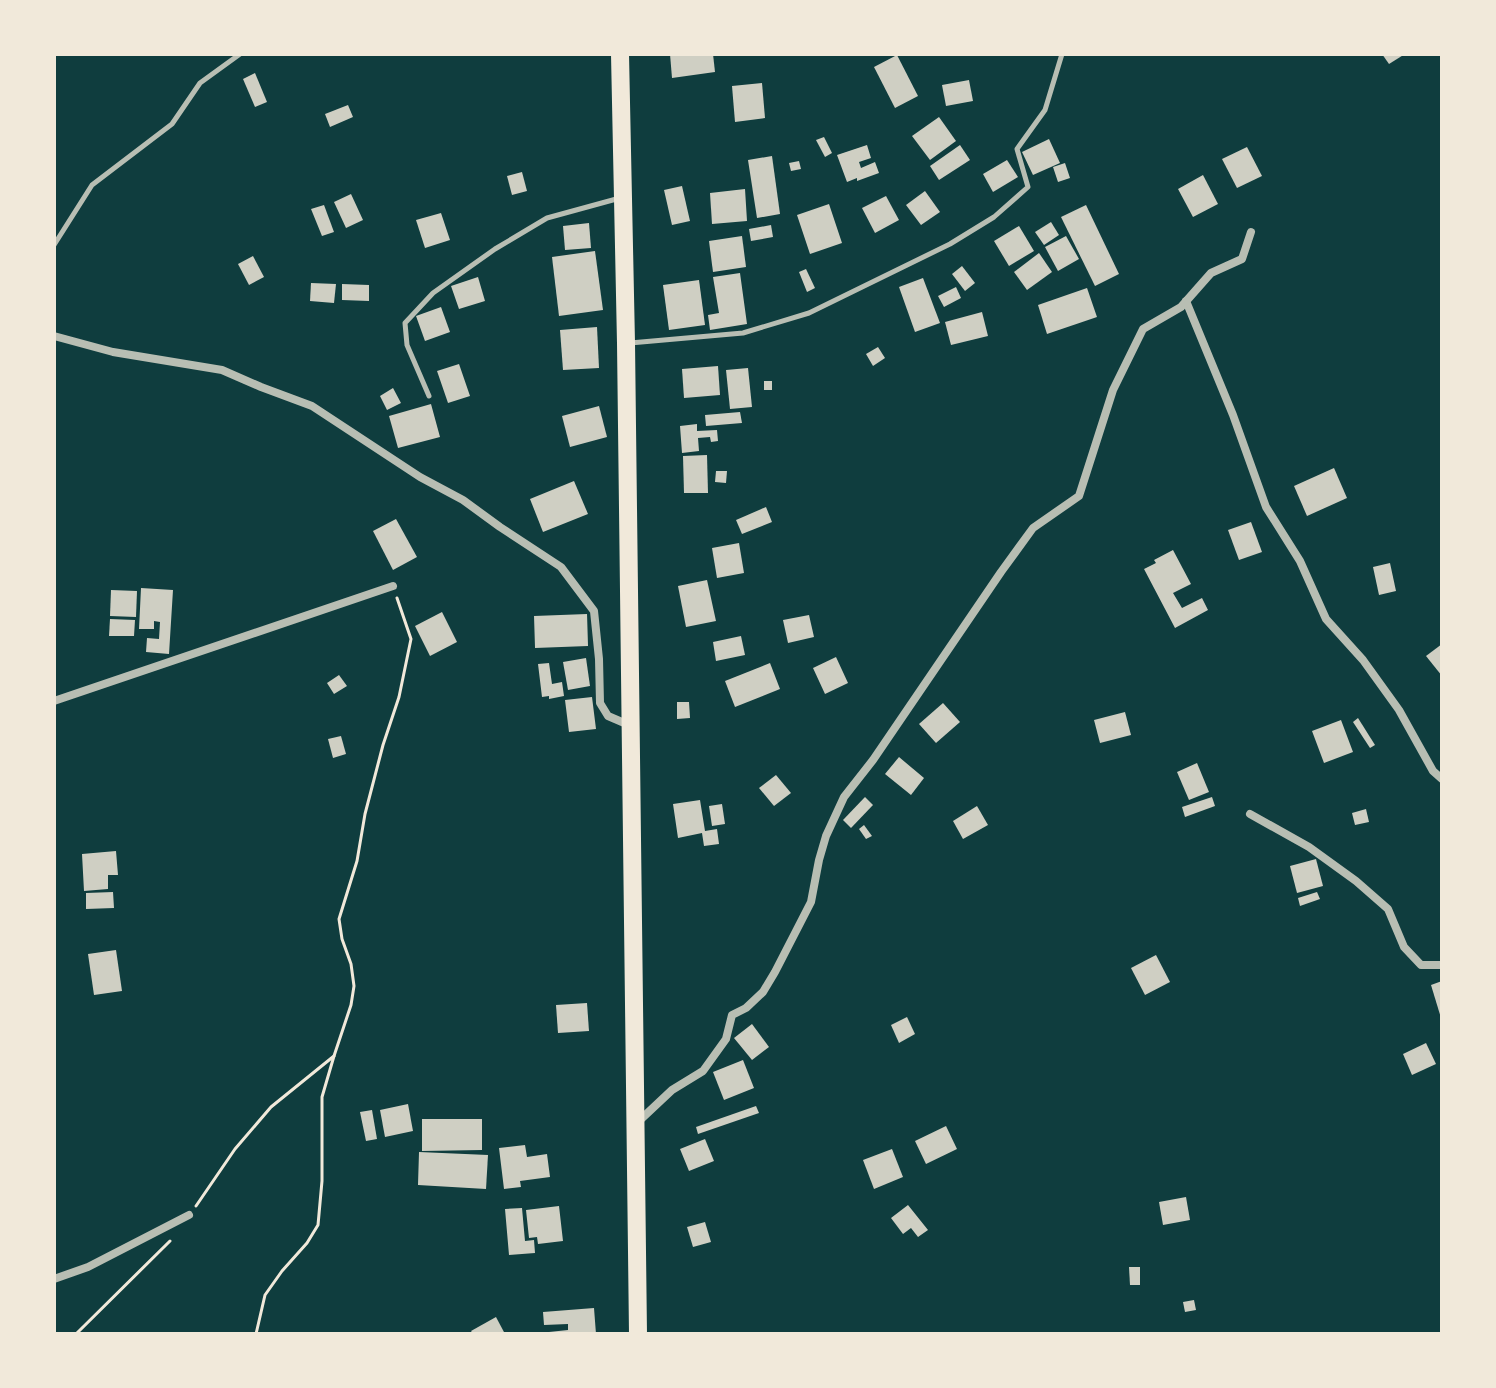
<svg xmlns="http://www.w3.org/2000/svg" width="1496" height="1388" font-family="'Fira Sans Condensed',sans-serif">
	<rect width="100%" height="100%" fill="#0f3d3e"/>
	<g fill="#cfcfc3">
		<polygon points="670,54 713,54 715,72 672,78"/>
		<polygon points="1382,54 1405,54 1389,64"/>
		<polygon points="897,55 918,96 895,108 874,67"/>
		<polygon points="255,73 267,102 255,107 243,79"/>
		<polygon points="969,80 973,101 946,106 942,85"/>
		<polygon points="762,83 765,118 735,122 732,86"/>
		<polygon points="348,105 353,117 330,127 325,114"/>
		<polygon points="939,117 956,141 930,160 912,136"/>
		<polygon points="824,137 832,153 825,157 816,140"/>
		<polygon points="1049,139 1060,163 1033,175 1022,152"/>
		<polygon points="867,145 871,158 859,162 861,168 875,162 879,173 857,181 857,178 847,182 837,155"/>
		<polygon points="960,145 970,160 939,180 930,166"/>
		<polygon points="1247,147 1262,176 1237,188 1222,159"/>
		<polygon points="772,156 780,214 757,218 748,160"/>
		<polygon points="1007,160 1018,177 993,192 983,174"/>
		<polygon points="799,161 801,169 791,171 789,163"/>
		<polygon points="1065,163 1070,178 1058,182 1053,167"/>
		<polygon points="522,172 527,191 512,195 507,176"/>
		<polygon points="1203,175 1218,204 1193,217 1178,189"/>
		<polygon points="682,186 690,221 672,225 664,190"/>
		<polygon points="745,189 747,221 712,224 710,193"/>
		<polygon points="925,191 940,212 921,225 906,205"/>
		<polygon points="351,194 363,220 346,228 334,202"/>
		<polygon points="886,196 899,220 875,233 862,208"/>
		<polygon points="829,204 842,243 810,254 797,215"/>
		<polygon points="324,205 334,232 322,236 311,209"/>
		<polygon points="1086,205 1119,274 1095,286 1061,217"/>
		<polygon points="441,213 450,240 425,248 416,220"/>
		<polygon points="1051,222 1059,235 1044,245 1035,232"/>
		<polygon points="589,223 591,248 565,250 563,226"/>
		<polygon points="771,225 773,237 751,241 749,229"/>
		<polygon points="1019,226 1034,251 1009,266 994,241"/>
		<polygon points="742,236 746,267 713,272 709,241"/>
		<polygon points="1066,236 1079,259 1058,271 1045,247"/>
		<polygon points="595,251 603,310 559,316 552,257"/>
		<polygon points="1039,253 1052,272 1027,290 1014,272"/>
		<polygon points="253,256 264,277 249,285 238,264"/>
		<polygon points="962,266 975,283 965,291 952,274"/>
		<polygon points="806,269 815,288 807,292 799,272"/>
		<polygon points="740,273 747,324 710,330 708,315 719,313 713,277"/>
		<polygon points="478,277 485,301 459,309 451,286"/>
		<polygon points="923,278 940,323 915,332 899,287"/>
		<polygon points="699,280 705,325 669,330 663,285"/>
		<polygon points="311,283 336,284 334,303 310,301"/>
		<polygon points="342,284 369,285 369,301 342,300"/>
		<polygon points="956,287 961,298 944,307 938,296"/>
		<polygon points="1087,288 1097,317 1047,334 1038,305"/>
		<polygon points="441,307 450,332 425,341 416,316"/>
		<polygon points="982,312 988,336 951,345 945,322"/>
		<polygon points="597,327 599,368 563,370 560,330"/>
		<polygon points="878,347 885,358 873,366 866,354"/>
		<polygon points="459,364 470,396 448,403 437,371"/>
		<polygon points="718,366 720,395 684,398 682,369"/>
		<polygon points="748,368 752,407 730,409 726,370"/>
		<rect x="764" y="381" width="8" height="9"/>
		<polygon points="393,388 401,403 387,410 380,396"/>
		<polygon points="431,404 440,437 398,448 389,416"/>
		<polygon points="599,406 607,437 570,447 562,416"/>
		<polygon points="740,412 742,423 706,426 705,415"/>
		<polygon points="697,424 697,431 717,430 718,441 711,442 710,437 698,438 699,451 682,453 680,426"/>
		<polygon points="707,455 708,493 684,493 683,456"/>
		<polygon points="1334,468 1347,498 1307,516 1294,486"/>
		<polygon points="716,471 727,471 726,483 715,482"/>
		<polygon points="574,481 588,514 543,532 530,499"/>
		<polygon points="766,507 772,522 742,534 736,520"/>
		<polygon points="396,519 417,557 393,570 373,531"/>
		<polygon points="1251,522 1262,552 1239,560 1228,530"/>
		<polygon points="739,543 744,573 717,578 712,548"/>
		<polygon points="1173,550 1191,584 1173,593 1182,608 1202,598 1208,610 1175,628 1144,569 1156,563 1154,560"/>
		<polygon points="1390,563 1396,591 1379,595 1373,567"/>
		<polygon points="707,580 716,621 686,627 678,586"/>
		<polygon points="141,588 173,590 169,654 146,652 147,638 159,639 160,622 154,621 154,629 139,629"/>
		<polygon points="111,590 137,591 136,617 110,616"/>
		<polygon points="442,612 457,642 430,656 415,626"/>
		<polygon points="587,614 588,646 535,648 534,616"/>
		<polygon points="809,615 814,637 788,643 783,620"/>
		<polygon points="110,619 135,620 134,636 109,636"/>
		<polygon points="741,636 745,655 716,661 713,642"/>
		<polygon points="1442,644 1442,676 1426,656"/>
		<polygon points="836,657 848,683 825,694 813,668"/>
		<polygon points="586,658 590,686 568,690 563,662"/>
		<polygon points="549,663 552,684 562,682 564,696 549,699 549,696 542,697 538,664"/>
		<polygon points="770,663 780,689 735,707 725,681"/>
		<polygon points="339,675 347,686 334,694 327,683"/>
		<polygon points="592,697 596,729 569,732 565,700"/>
		<polygon points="677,702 689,702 690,718 677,719"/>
		<polygon points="943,703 960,722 936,743 919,724"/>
		<polygon points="1125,712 1131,735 1100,743 1094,720"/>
		<polygon points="1358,718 1375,745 1370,748 1353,722"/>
		<polygon points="1341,720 1353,752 1324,763 1312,731"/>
		<polygon points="341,736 346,754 333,758 328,739"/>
		<polygon points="899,757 924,778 911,795 885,774"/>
		<polygon points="1197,763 1209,792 1189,800 1177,772"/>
		<polygon points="776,775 791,793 774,806 759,788"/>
		<polygon points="865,797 873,805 851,828 843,820"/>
		<polygon points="1212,797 1215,806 1185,817 1182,807"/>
		<polygon points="700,800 705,831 717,829 719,844 704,846 702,833 678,838 673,804"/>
		<polygon points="722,804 725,824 712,826 709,806"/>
		<polygon points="977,806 988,825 963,839 953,821"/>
		<polygon points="1366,809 1369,822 1355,825 1352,813"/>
		<polygon points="864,825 872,836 866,839 859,829"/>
		<polygon points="116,851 118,875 108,875 108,889 84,891 82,854"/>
		<polygon points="1316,859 1323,886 1297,893 1290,866"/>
		<polygon points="113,892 114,908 86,909 86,893"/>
		<polygon points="1317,892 1320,899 1300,906 1298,898"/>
		<polygon points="116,950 122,991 94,995 88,954"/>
		<polygon points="1156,955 1170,982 1145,995 1131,968"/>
		<polygon points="1442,981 1442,1017 1441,1018 1431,985"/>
		<polygon points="587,1003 589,1031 558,1033 556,1005"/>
		<polygon points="907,1017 915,1034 899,1043 891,1025"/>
		<polygon points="752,1024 769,1047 752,1060 734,1038"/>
		<polygon points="1426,1043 1436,1064 1412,1075 1403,1054"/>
		<polygon points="743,1060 754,1088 724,1100 713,1072"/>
		<polygon points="408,1104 413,1131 385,1137 380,1110"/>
		<polygon points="756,1106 759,1113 698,1134 696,1127"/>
		<polygon points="372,1110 377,1139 366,1141 360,1112"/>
		<polygon points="422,1119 482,1119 482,1150 422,1151"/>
		<polygon points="946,1126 957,1149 926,1164 915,1141"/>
		<polygon points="705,1139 714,1161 689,1171 680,1149"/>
		<polygon points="525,1145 527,1157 547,1154 550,1177 520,1181 521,1187 504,1189 499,1148"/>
		<polygon points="892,1149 903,1177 874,1189 863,1160"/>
		<polygon points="419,1152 488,1155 486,1189 418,1185"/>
		<polygon points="1186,1197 1190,1220 1163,1225 1159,1202"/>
		<polygon points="908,1205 928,1230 918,1237 911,1228 903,1234 891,1218"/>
		<polygon points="559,1206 563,1241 538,1244 537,1237 529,1238 526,1210"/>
		<polygon points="522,1208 525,1241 534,1240 535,1253 509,1255 505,1209"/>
		<polygon points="705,1222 711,1242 693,1247 687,1227"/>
		<polygon points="1129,1267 1140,1267 1140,1285 1130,1285"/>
		<polygon points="1194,1300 1196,1310 1185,1312 1183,1302"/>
		<polygon points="594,1308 596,1334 549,1334 549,1332 568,1330 568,1324 544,1325 543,1312"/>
		<polygon points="496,1317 505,1334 473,1334 471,1331"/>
	</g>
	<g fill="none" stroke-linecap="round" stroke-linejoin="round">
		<g stroke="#f1e9da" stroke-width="3">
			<polyline points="196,1206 235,1149 271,1107 334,1056 351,1005 354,986 351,964 342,939 339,919 357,861 365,814 383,745 399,697 411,639 397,598"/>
			<polyline points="76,1334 170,1241"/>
			<polyline points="256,1334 265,1295 282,1271 307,1243 318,1225 322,1181 322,1097 334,1056"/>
		</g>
		<g stroke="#b8beb3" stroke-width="5">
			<polyline points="54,245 92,185 172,124 200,83 240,54"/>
			<polyline points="630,343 743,333 809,313 950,244 994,217 1028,187 1017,149 1045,110 1062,54"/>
			<polyline points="429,396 407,345 405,323 433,293 495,249 547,218 620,198"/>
		</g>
		<g stroke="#b8beb3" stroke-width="8">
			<polyline points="1186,301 1233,415 1266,507 1300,561 1326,619 1363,660 1399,710 1433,771 1442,779"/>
			<polyline points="54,336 113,352 222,370 261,387 312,406 420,477 463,500 500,527 561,567 594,611 599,659 600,703 608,716 629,725"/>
			<polyline points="54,701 393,586"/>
			<polyline points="1250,814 1309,847 1356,881 1388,909 1404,947 1421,965 1442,965"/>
			<polyline points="639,1121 672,1090 703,1071 726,1039 732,1015 746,1008 763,992 775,972 811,902 819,860 826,836 844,797 873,760 1001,572 1033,528 1079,496 1113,390 1143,329 1181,307 1211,273 1242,259 1251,232"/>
			<polyline points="54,1279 88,1267 189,1215"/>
		</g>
		<polyline stroke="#f1e9da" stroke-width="18" points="620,54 626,343 638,1334"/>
	</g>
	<rect width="1496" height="1388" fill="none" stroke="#f1e9da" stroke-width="112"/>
</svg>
